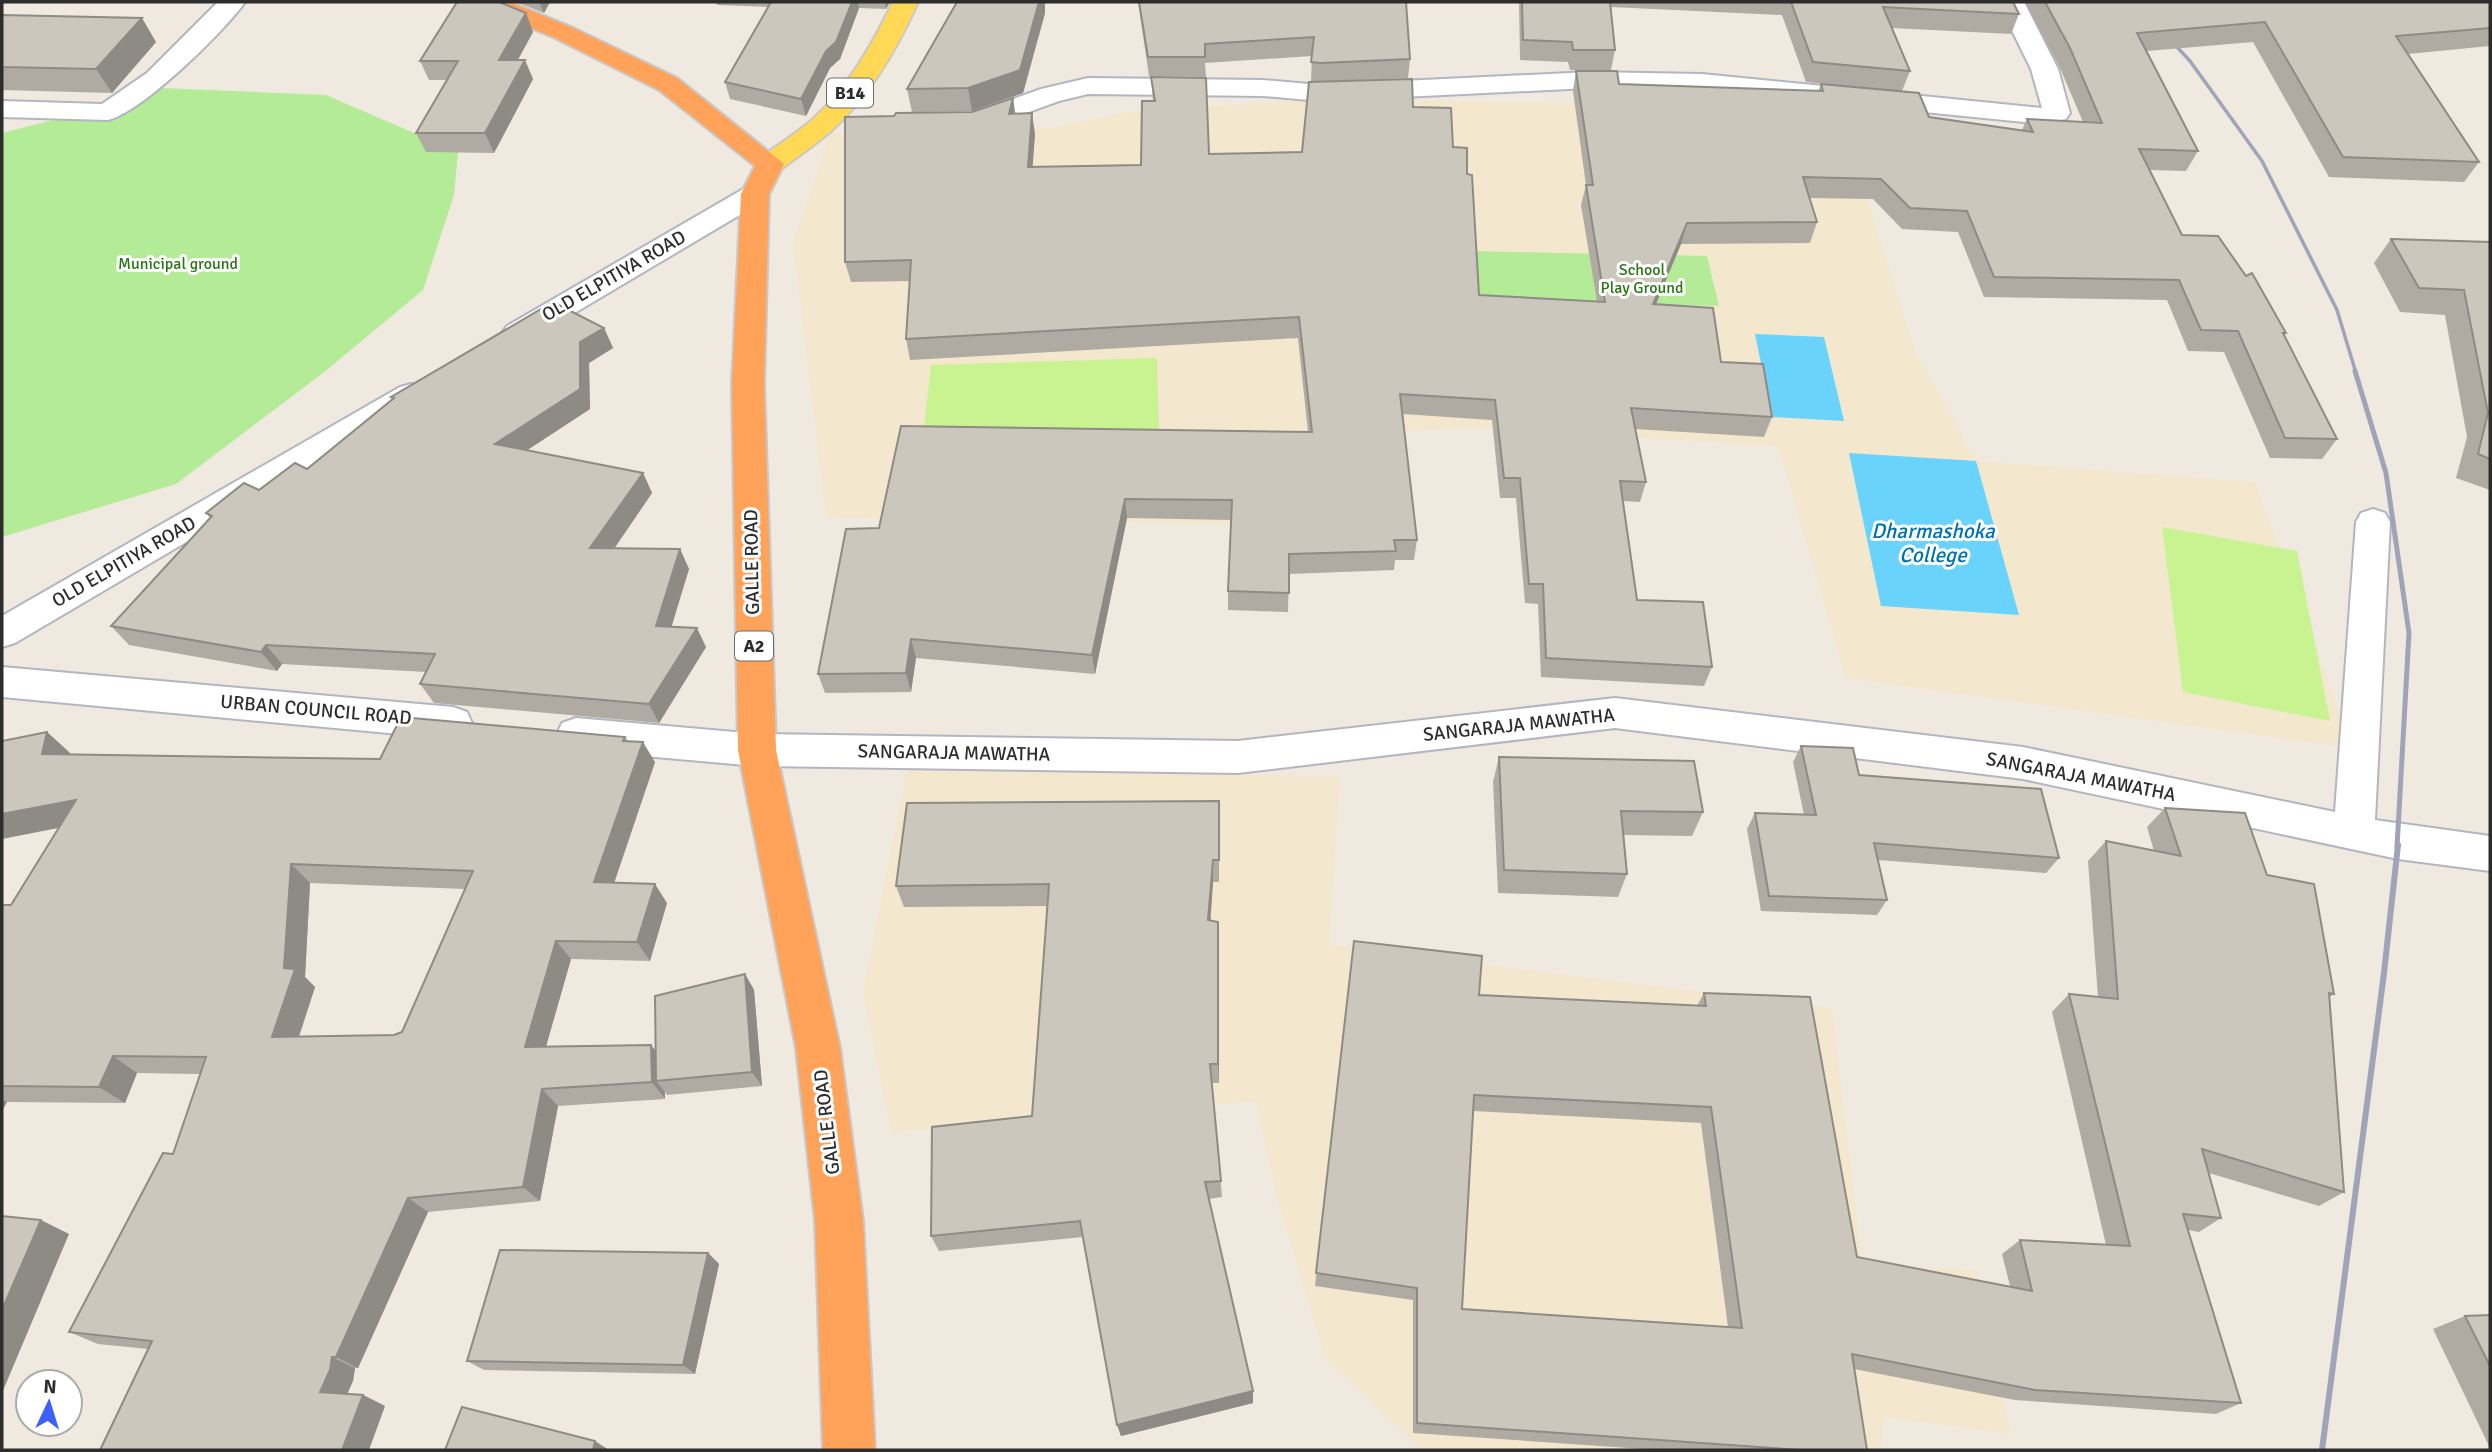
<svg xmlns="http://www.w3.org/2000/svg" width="2492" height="1452" font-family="Signika,sans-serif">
	<rect width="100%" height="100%" fill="#f0e9df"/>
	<g fill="#f3e7cd">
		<polygon points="1327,99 1838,108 1915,350 1976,461 2255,482 2352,748 1846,678 1778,446 1465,428 1272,439 1270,525 826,517 793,242 831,133 1046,129 1134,111"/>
		<polygon points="907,770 1340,776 1329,945 1832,1008 1862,1265 1976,1270 2011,1434 1884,1417 1881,1450 1422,1450 1324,1356 1277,1197 1256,1101 891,1132 863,991"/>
	</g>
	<g fill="#b3eb97">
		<polygon points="137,87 326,95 458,152 454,195 423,290 323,373 176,484 2,537 2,133 77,114"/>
		<polygon points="1468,251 1707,256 1719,306 1472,301"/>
	</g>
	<g fill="#c9f391">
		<polygon points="1157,358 1159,431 923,438 931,365"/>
		<polygon points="2162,527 2297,551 2330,721 2183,692"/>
	</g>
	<g fill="#69d3fb">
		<polygon points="1755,334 1824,337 1844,421 1772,417"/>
		<polygon points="1849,453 1976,461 2019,615 1881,606"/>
	</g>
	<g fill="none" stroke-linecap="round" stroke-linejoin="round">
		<defs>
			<g id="minor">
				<path d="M218 2H245C224 32 142 112 108 120L2 117V101L102 104 147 73Z"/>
				<polygon points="1998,2 2024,2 2058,69 2070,113 2066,119 2043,124 1702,90 1589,88 1320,101 1263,96 1088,94 1059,101 985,128 975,130 955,128 951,122 955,116 972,114 1041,89 1088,78 1263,80 1320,85 1589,72 1702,74 2042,108 2031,69"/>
				<polygon points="755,185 765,188 769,194 765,200 529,340 518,343 507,340 502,333 507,326 745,188"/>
				<polygon points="411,384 422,387 427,395 422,403 15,643 2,647 2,616 400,387"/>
				<polygon points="2373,509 2385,513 2390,522 2375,820 2490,836 2490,871 2398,859 2023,779 1615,728 1238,773 757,766 576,750 562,745 557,734 562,723 576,718 757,734 1238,741 1615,698 2023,747 2335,812 2356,522 2361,513"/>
				<polygon points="2,667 453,707 467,712 472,723 467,734 453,739 2,697"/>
			</g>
			<path id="major" d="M893 2H918C897 49 870 96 831 131 815 145 797 157 780 170L770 172 760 170 756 164 760 158C778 145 797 133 813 119 849 86 872 45 893 2Z"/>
			<polygon id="highway" points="476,2 510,2 571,27 677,78 784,164 769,194 764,384 776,750 840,1048 863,1221 875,1450 823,1450 815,1221 796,1048 738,750 732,384 741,194 755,166 659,90 553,37 480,7"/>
		</defs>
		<use href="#minor" stroke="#b3b5c2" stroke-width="4"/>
		<use href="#major" stroke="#c8c8c8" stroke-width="4"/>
		<use href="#highway" stroke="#c8c8c8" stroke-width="4"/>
		<use href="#minor" fill="#fff" fill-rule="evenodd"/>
		<use href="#major" fill="#ffd855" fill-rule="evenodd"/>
		<use href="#highway" fill="#ffa35b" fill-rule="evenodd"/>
		<polyline stroke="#a0a4b9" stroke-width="3.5" points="2165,34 2190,61 2262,161 2337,310 2356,373"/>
		<polyline stroke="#a0a4b9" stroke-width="5" points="2355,371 2386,473 2409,633 2397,847"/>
		<polyline stroke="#a0a4b9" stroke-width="6" points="2322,1450 2384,973 2398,845"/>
	</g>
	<g fill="#afaba3" fill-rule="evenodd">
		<polygon points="516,2 550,2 544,13"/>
		<polygon points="716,2 890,2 886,9 859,8 840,59 830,68 806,116 730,99 725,82 768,7 717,5"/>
		<polygon points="957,2 1045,2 1045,13 1023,93 972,111 912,112 907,89"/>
		<polygon points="1138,2 1406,2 1410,59 1408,78 1342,81 1413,107 1453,147 1467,174 1479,295 1597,301 1581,205 1586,185 1573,91 1576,71 1619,84 1818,91 1821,84 1929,117 2022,130 2027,119 2083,122 2060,68 2025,2 2490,2 2490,46 2408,54 2479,162 2464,182 2329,177 2253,42 2147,51 2198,151 2186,171 2149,170 2182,235 2286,333 2284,335 2337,439 2322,459 2270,458 2224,352 2188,351 2167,300 1984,297 1958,232 1902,229 1873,199 1809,198 1817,222 1810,243 1681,244 1656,305 1721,362 1772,417 1764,437 1635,429 1646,482 1640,502 1623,501 1637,600 1712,667 1704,686 1541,677 1538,604 1525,603 1516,498 1500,498 1492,420 1403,414 1417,540 1414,560 1395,560 1394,570 1289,574 1288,612 1228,610 1228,591 1231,520 1127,518 1095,674 916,658 911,692 825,693 818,674 879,528 1308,432 1298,338 910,360 906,339 910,281 851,282 845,262 894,116 972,112 1013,98 1015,114 1035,134 1032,167 1141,165 1153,101 1151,77 1209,154 1302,152 1317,82 1311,82 1312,56 1205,63 1206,77 1149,76"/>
		<polygon points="1519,2 2013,2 2019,14 2011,34 1892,28 1910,71 1902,91 1806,82 1782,15 1611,7 1615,50 1611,70 1570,70 1568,62 1520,60"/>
		<polygon points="526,13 533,32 518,60 533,79 494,153 426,152 416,133 447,80 429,80 420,61"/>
		<polygon points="2,15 156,42 112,93 2,90"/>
		<polygon points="2391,239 2490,242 2490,490 2456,478 2467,437 2445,315 2400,312 2374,263"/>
		<polygon points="604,328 613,348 589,363 590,409 527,450 643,473 652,493 614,548 680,549 689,569 671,626 706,647 659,723 434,703 420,684 426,672 282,664 277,671 129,645 111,626 210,518 206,513 307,469 392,400 391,397"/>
		<path d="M47 732 70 753V754L380 759 625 737 628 741 655 762 614 883 667 903 650 961 571 959 546 1046 651 1045 656 1052 745 974 754 990 762 1086 667 1095 665 1092V1099L558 1106 540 1201 428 1212 358 1368H355L353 1381 347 1394 363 1395 385 1406 148 1349 98 1344 69 1332 173 1154 200 1074 137 1073 125 1103 7 1102 2 1111V905H11L59 828ZM310 883 465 889 402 1032 394 1035 299 1037 315 987 305 977Z"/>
		<polygon points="1801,746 1859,775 2059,858 2046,873 1878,860 1887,900 1877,915 1761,911 1747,829 1755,813 1804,815 1793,762"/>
		<polygon points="1499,757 1703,812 1692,836 1624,835 1627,874 1618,897 1498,893 1493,782"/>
		<path d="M2165 808 2267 875 2334 994 2330 997 2344 1192 2319 1206 2209 1173 2221 1218 2199 1232 2188 1230 2241 1403 2216 1414 2015 1400 1854 1369 1867 1450H1657L1413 1433V1300L1315 1286 1354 941 1479 995 1697 1006 1704 993 1857 1257 2010 1286 2002 1254 2020 1240 2106 1245 2052 1012 2069 994 2098 997 2088 861 2106 841 2154 851 2147 827ZM1473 1111 1701 1123 1728 1327 1462 1309Z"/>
		<polygon points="1219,824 1219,882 1213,882 1210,921 1219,943 1219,1083 1212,1083 1222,1197 1209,1199 1253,1391 1253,1403 1121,1436 1083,1237 939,1251 931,1236 1032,1116 1047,906 904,907 896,886"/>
		<polygon points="708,1253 719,1264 695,1374 484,1370 467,1361"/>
		<polygon points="2490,1315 2490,1448 2433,1329 2465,1316"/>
	</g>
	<g fill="#8e8b84">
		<polygon points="539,2 550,2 544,13"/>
		<polygon points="852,2 858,2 859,8 840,59 830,68 806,116 801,99"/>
		<polygon points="885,2 890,2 886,9"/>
		<polygon points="1039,2 1045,2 1045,13 1023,93 972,111 968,88"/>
		<polygon points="526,13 533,32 507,79 499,60"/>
		<polygon points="142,18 156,42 112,93 96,69"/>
		<polygon points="525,60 533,79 494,153 485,133"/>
		<polygon points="1013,98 1016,119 1009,114"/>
		<polygon points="1032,113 1035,134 1031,188 1028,167"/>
		<polygon points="1687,223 1681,244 1647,325 1653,304"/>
		<polygon points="604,328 613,348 589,363 590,409 506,464 495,444 580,342"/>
		<polygon points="643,473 652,493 601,568 590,548"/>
		<polygon points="1125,499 1127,518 1095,674 1092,655"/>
		<polygon points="680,549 689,569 666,645 656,626"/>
		<polygon points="697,628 706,647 659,723 649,704"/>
		<polygon points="911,639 916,658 911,692 906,673"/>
		<polygon points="266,645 282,664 277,671 261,652"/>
		<polygon points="47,732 70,753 65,774 42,754"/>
		<polygon points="643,742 655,762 608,901 594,882"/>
		<polygon points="76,800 99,820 2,839 2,814"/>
		<polygon points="1213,860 1213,882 1209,941 1208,920"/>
		<polygon points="291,864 310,883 305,977 315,987 293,1054 272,1037 284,968"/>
		<polygon points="655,884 667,903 650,961 637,942"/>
		<polygon points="1218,922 1219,943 1219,1083 1218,1064"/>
		<polygon points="556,941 571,959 541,1064 525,1047"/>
		<polygon points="745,974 754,990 762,1086 752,1072"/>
		<polygon points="651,1045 664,1062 656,1081 665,1092 665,1099 652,1082"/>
		<polygon points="113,1056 137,1073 125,1103 99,1087"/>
		<polygon points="542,1089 558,1106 540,1201 523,1187"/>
		<polygon points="2,1099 7,1102 2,1111"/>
		<polygon points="408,1198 428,1212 358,1368 336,1357"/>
		<polygon points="41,1220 69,1234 2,1393 2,1310"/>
		<polygon points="708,1253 719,1264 695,1374 683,1365"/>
		<polygon points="332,1357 355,1368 353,1381 343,1403 320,1392"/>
		<polygon points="1253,1391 1253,1403 1121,1436 1117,1425"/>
		<polygon points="363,1395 385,1406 369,1450 342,1450"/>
		<polygon points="595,1441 609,1450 593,1450"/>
	</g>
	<g fill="#cbc7bd" stroke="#8e8b84" stroke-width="2" fill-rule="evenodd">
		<polygon points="457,2 499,2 526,13 499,60 525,60 485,133 416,133 458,61 420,61"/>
		<polygon points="771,2 852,2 836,42 826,51 801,99 725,82"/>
		<polygon points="957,2 1039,2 1020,70 968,88 907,89"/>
		<polygon points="1139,2 1406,2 1410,59 1321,63 1311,62 1314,37 1205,44 1205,57 1148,57"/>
		<polygon points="1522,2 1610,2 1615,50 1573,50 1572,42 1523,40"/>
		<polygon points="1791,2 2013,2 2019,14 1883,7 1910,71 1813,62"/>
		<polygon points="2045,2 2490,2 2490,28 2396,36 2479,162 2343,157 2265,22 2137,33 2198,151 2139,149 2182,235 2218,236 2246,276 2252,273 2286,333 2283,333 2337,439 2285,438 2238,331 2201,330 2179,280 1994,277 1967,211 1910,208 1881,179 1803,177 1817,222 1687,223 1653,304 1713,308 1721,362 1763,364 1772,417 1631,408 1646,482 1620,481 1637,600 1703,602 1712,667 1546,658 1543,584 1529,584 1520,478 1504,478 1495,400 1400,394 1417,540 1394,540 1396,551 1289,554 1289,593 1228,591 1232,500 1125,499 1092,655 911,639 906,673 818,674 846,529 879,528 901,426 1312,432 1299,317 906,339 911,260 845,262 845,117 894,116 896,113 972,112 1013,98 1009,114 1032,113 1028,167 1141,165 1142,101 1155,101 1151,77 1206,78 1209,154 1302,152 1309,82 1412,79 1413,107 1451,108 1453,147 1467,148 1467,174 1472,175 1479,295 1605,302 1586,185 1593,185 1576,71 1617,71 1619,84 1823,91 1821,84 1919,93 1929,117 2033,132 2027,119 2102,123 2070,48"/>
		<polygon points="2,15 142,18 96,69 2,67"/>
		<polygon points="2391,239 2490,242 2490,459 2478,454 2488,413 2464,290 2419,288"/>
		<polygon points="553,302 604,328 580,342 580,389 495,444 643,473 590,548 680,549 656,626 697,628 649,704 420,684 435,654 266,645 261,652 111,626 212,516 206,513 244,483 259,490 295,463 307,469 394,398 391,397"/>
		<path d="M401 717 625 737 623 741 643 742 594 882 655 884 637 942 556 941 525 1047 651 1045 652 1082 542 1089 523 1187 408 1198 336 1357H332L330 1370 320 1392 363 1395 342 1450H100L152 1341 69 1332 163 1153 173 1154 206 1057 113 1056 99 1087 2 1086V905H11L76 800 2 814V741L47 732 42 754 380 759ZM291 864 473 871 402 1032 394 1035 272 1037 295 969 284 968Z"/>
		<polygon points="1801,746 1853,748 1859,775 2041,789 2059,858 1874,843 1887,900 1769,896 1755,813 1816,815"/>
		<polygon points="1499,757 1694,761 1703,812 1621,811 1627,874 1504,870"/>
		<polygon points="1219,801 1219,860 1213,860 1208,920 1218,922 1218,1064 1210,1064 1221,1181 1205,1182 1253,1391 1117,1425 1080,1221 931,1236 932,1127 1032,1116 1049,884 896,886 907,803"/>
		<path d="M2165 808 2245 813 2267 875 2314 884 2334 994 2329 993 2344 1192 2202 1149 2221 1218 2183 1214 2241 1403 2035 1390 1852 1354 1867 1450H1800L1417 1423V1288L1316 1273 1354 941 1482 956 1479 995 1706 1006 1704 993 1810 997 1857 1257 2032 1291 2020 1240 2130 1246 2069 994 2118 999 2106 841 2181 856ZM1474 1095 1711 1107 1742 1328 1462 1309Z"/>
		<polygon points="745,974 752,1072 656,1081 655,996"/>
		<polygon points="2,1216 41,1220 2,1310"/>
		<polygon points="500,1250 708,1253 683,1365 467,1361"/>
		<polygon points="2490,1315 2490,1366 2465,1316"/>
		<polygon points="462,1407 595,1441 593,1450 445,1450"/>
	</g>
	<g text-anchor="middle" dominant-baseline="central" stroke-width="6" stroke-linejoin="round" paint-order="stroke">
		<g font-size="16" fill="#277513" stroke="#fff">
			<text x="178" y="264">Municipal ground</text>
			<text x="1642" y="270">School<tspan x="1642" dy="18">Play Ground</tspan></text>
		</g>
		<g fill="#fff" stroke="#6c6c6c" stroke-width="2">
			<rect x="827" y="78.5" width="46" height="29" rx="5"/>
			<rect x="735" y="631.5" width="38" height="29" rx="5"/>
		</g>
		<g font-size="18" font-weight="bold" fill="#2d2d2d">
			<text x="850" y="93">B14</text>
			<text x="754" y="646">A2</text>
		</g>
		<g font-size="19" fill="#2d2d2d" stroke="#fff">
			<text transform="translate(614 276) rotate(-30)">OLD ELPITIYA ROAD</text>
			<text transform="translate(124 562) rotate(-30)">OLD ELPITIYA ROAD</text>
			<text transform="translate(752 562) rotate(-91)">GALLE ROAD</text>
			<text transform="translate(316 710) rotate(5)">URBAN COUNCIL ROAD</text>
			<text transform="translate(1519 725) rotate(-6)">SANGARAJA MAWATHA</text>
			<text transform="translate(954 753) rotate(1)">SANGARAJA MAWATHA</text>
			<text transform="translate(2081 777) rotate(11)">SANGARAJA MAWATHA</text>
			<text transform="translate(827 1122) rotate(-97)">GALLE ROAD</text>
		</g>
		<g font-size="21" font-style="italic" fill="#0072af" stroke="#fff">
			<text x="1933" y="531">Dharmashoka<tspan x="1933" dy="24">College</tspan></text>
		</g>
	</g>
	<rect width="2492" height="1452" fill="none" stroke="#2d2d2d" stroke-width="7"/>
	<g transform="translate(49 1403) rotate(4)"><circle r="33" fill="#ffffff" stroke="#ababab" stroke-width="2"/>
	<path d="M0-5L12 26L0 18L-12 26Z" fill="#3d60ff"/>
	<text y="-10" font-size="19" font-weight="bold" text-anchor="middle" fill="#2d2d2d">N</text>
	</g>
</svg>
